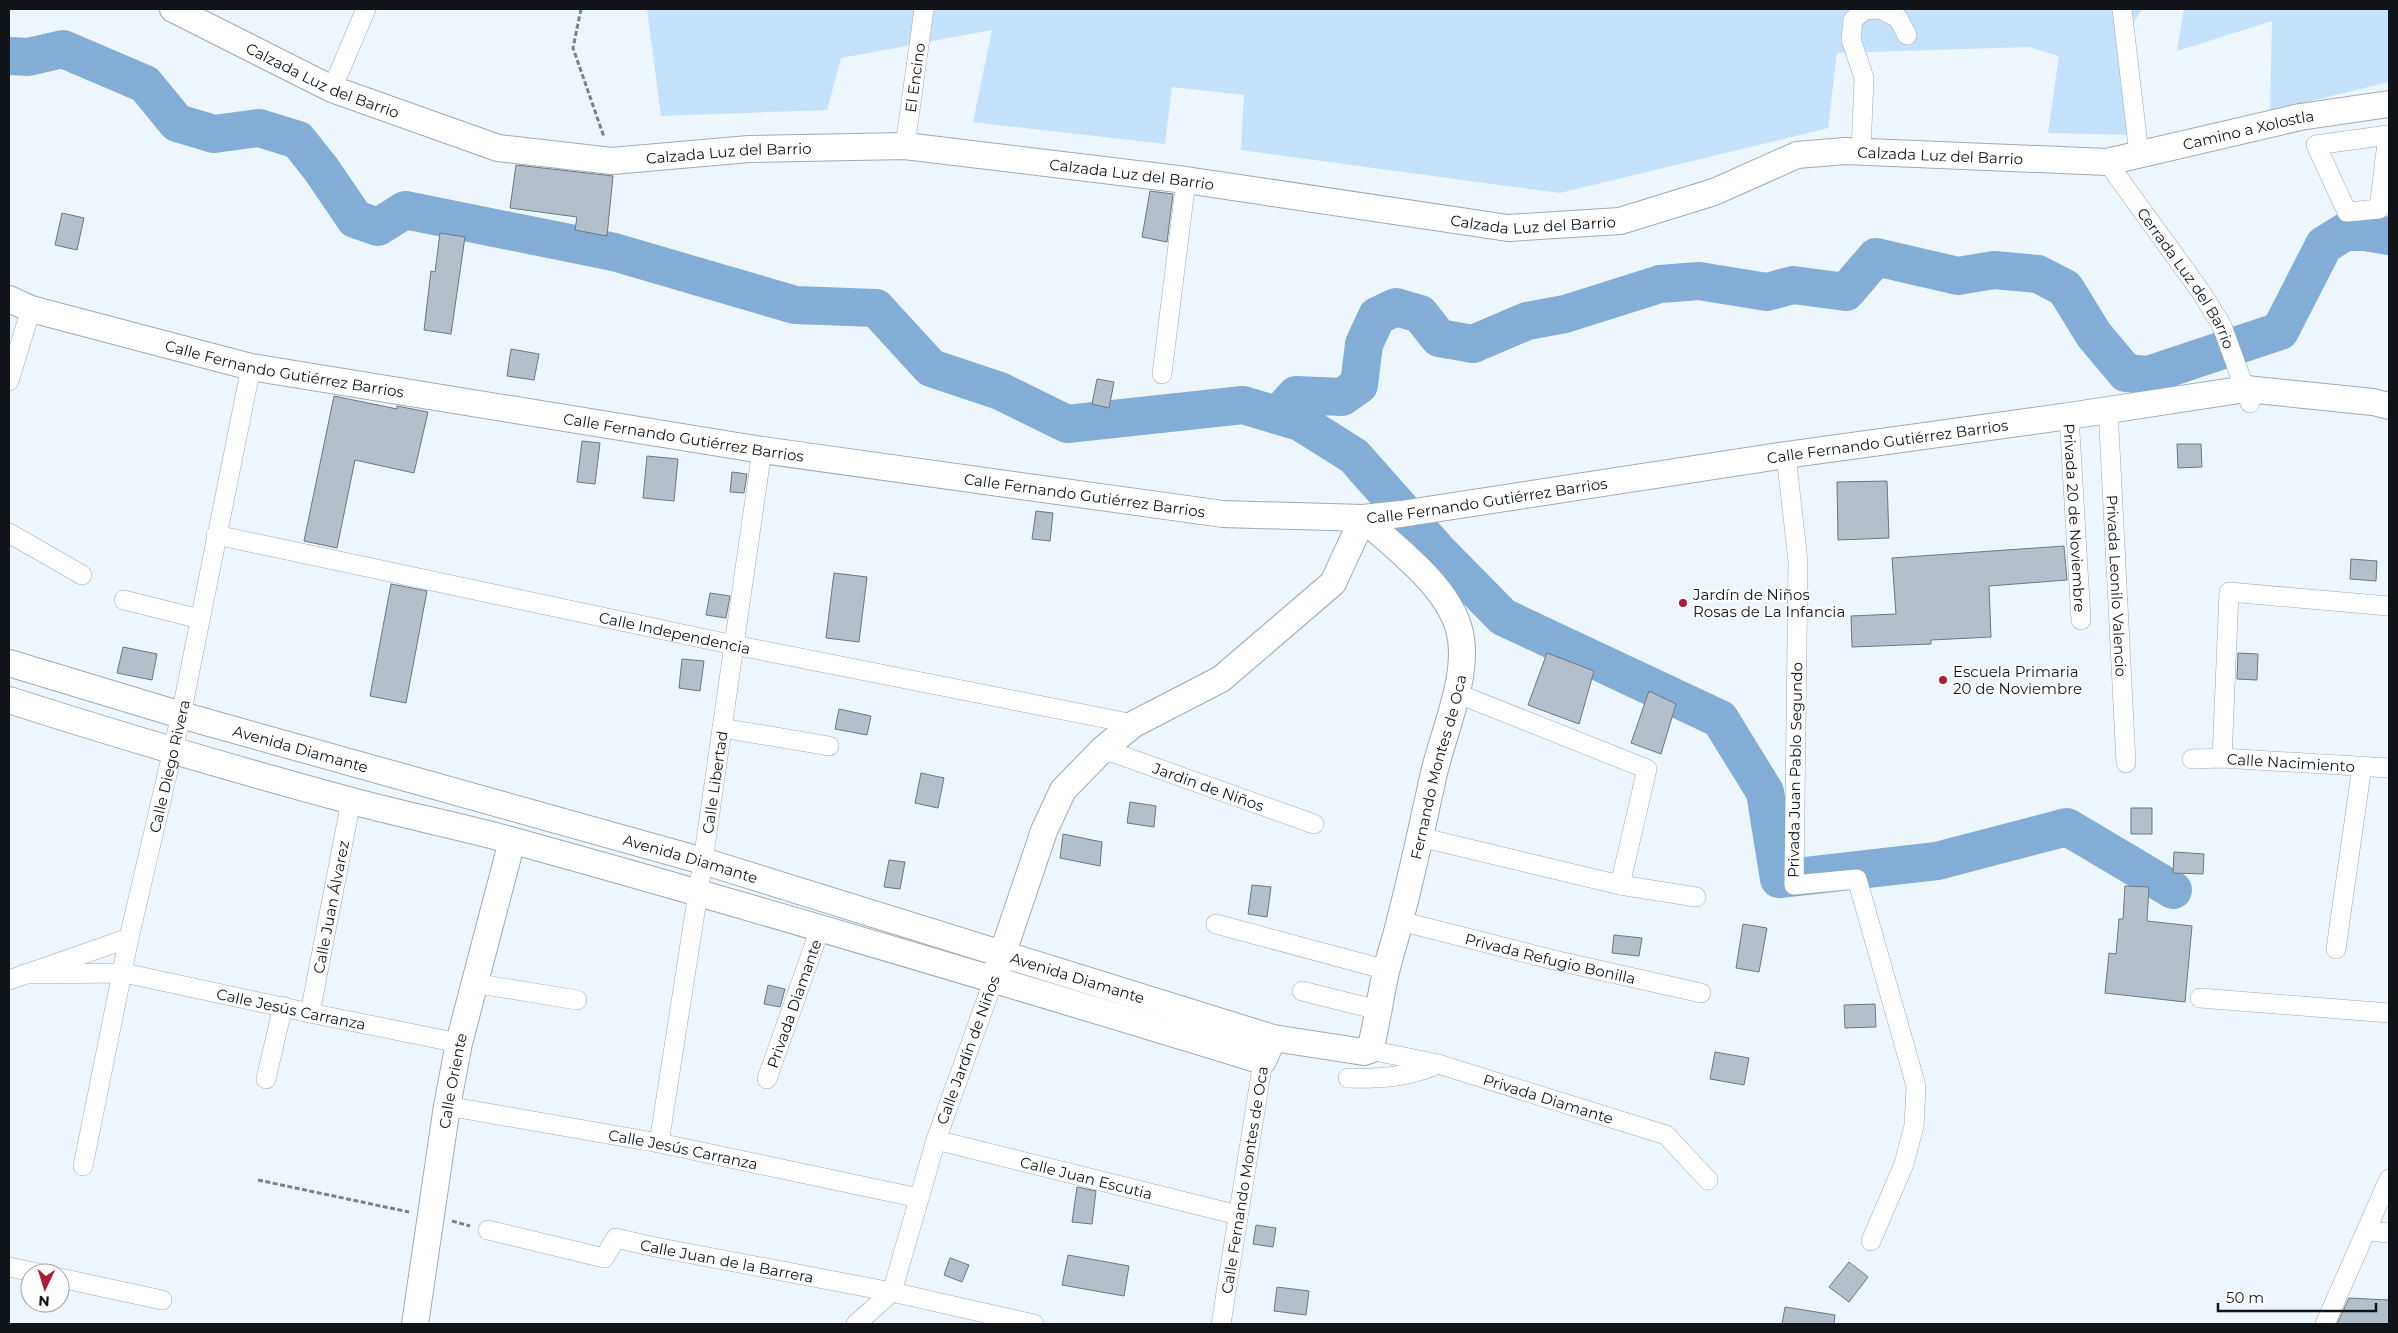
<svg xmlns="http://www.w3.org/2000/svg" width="2398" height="1333" font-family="Montserrat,sans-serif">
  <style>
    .green { fill: #c5e2fd }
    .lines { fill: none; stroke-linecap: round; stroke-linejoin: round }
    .river { stroke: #81add7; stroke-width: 38 }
    .building { fill: #b3bfcb; stroke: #6d7883 }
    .street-casing { stroke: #9fabb7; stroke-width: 20 }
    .secondary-casing { stroke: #9fabb7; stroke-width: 28 }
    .path { stroke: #7c8288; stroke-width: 3; stroke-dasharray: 5 2.5; stroke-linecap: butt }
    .street { stroke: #fff; stroke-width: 19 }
    .secondary { stroke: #fff; stroke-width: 26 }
    .poi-dot { fill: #ae1a37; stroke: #fff; stroke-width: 2 }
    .labels { text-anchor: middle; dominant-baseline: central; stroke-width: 4; stroke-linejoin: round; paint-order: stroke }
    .street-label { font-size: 15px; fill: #101418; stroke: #fff }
    .poi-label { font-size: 15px; fill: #101418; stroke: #fff; text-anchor: start }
  </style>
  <rect width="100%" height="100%" fill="#edf5fd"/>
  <path class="green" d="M 647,9 L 2142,9 L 2129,30 L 2131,135 L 2048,133 L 2059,56 L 2029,47 L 1837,53 L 1828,128 L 1560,193 L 1241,150 L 1244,95 L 1172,87 L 1165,144 L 973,122 L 992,30 L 841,58 L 827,110 L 661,116 Z
    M 2184,9 L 2389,9 L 2389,82 L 2270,111 L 2272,21 L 2177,51 Z"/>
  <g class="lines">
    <path class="river" d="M 9,56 L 28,57 L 63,49 L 145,84 L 177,123 L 214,134 L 259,128 L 298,140 L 321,169 L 355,219 L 378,227 L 405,210 L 614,252 L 795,305 L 876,308 L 931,368 L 1000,391 L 1067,424 L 1243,405 L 1300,422 L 1354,456 L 1438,551 L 1503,617 L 1720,719 L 1765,792 L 1779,879 L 1937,861 L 2067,827 L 2173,890
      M 1278,415 L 1296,395 L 1342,397 L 1359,385 L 1364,344 L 1377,316 L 1396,307 L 1420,314 L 1439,338 L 1473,344 L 1527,321 L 1565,314 L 1660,284 L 1699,281 L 1767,292 L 1793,285 L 1846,292 L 1876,257 L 1958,276 L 1994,270 L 2038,274 L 2065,288 L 2094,335 L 2126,373 L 2148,375 L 2280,331 L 2324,245 L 2345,232 L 2365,232 L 2389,236"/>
  </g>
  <path class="building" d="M 516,165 L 613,176 L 607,236 L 575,230 L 577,217 L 510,208 Z
    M 1150,191 L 1173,194 L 1167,242 L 1142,237 Z
    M 62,213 L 84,218 L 77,250 L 55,245 Z
    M 440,233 L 465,237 L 451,334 L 424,330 L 431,271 L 435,272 Z
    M 511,349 L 539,354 L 534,380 L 507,376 Z
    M 1097,379 L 1114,382 L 1109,408 L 1092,404 Z
    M 334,396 L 397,409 L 397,406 L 428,412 L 414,473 L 355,460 L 337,548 L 304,541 Z
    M 582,441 L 600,443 L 595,484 L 577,482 Z
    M 2177,444 L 2201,444 L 2202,467 L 2178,468 Z
    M 647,456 L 678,459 L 674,501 L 643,498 Z
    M 732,472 L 747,474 L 744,493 L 730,492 Z
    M 1887,481 L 1889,538 L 1838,540 L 1837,482 Z
    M 1036,511 L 1053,513 L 1050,541 L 1032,539 Z
    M 2064,546 L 2067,580 L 1989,586 L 1991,637 L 1931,640 L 1931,644 L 1852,647 L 1851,616 L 1896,614 L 1892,558 Z
    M 2351,559 L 2377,561 L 2376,581 L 2350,579 Z
    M 834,573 L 867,577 L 859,642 L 826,638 Z
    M 391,584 L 427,591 L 406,703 L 370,696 Z
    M 710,593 L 730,596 L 726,618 L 706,615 Z
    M 123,647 L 157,654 L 152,680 L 117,673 Z
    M 1547,653 L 1594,671 L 1579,724 L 1528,705 Z
    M 2238,653 L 2258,654 L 2257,680 L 2237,679 Z
    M 682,659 L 704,661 L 700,691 L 679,688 Z
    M 1649,691 L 1676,704 L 1661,754 L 1631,743 Z
    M 839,709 L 871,716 L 867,735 L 835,729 Z
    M 921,773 L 944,778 L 938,808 L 915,803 Z
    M 1130,802 L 1156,806 L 1154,827 L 1127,823 Z
    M 2131,808 L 2152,808 L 2152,834 L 2131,834 Z
    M 1063,834 L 1102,842 L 1100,866 L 1060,858 Z
    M 2174,852 L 2204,854 L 2203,874 L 2173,873 Z
    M 889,860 L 905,862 L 900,889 L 884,887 Z
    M 1252,885 L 1271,887 L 1267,917 L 1248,914 Z
    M 2125,886 L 2149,887 L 2147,921 L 2192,926 L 2185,1002 L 2105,993 L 2109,953 L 2116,954 L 2119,919 L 2123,919 Z
    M 1743,924 L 1767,928 L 1759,972 L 1736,968 Z
    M 1614,935 L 1642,938 L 1639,956 L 1612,953 Z
    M 768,985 L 785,989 L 780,1007 L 764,1004 Z
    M 1875,1004 L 1876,1027 L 1845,1028 L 1844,1005 Z
    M 1715,1052 L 1749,1058 L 1744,1085 L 1710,1079 Z
    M 1077,1187 L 1096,1191 L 1092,1224 L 1072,1222 Z
    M 1256,1225 L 1276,1228 L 1273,1247 L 1253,1244 Z
    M 1068,1255 L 1129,1266 L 1124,1296 L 1062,1285 Z
    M 950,1258 L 969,1265 L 962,1282 L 944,1275 Z
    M 1849,1262 L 1868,1277 L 1849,1302 L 1829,1287 Z
    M 1277,1287 L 1309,1291 L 1306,1315 L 1274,1311 Z
    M 2349,1298 L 2389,1300 L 2389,1324 L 2337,1324 Z
    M 1785,1307 L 1835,1315 L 1834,1324 L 1782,1324 Z"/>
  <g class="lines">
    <g class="street-casing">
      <g id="street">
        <path d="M 1880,9 L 1898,18 L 1907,35"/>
        <path d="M 2122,9 L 2139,154"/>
        <path d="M 332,89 L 366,9"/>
        <path d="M 2388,135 L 2379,209 L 2347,212 L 2316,145 Z"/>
        <path id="s1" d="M 905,146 L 924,9"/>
        <path d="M 1861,151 L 1864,78 L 1851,39 L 1853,20 L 1864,10 L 1879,9"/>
        <path id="s2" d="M 2107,162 L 2201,292 L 2222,326 L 2250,403"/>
        <path d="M 1162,374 L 1186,180"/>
        <path d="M 9,381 L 31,309"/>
        <path id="s3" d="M 2108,408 L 2126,763"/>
        <path id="s4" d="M 2069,416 L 2081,620"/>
        <path d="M 1786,455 L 1798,561 L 1794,885 L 1857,879 L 1916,1086 L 1914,1126 L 1904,1164 L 1871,1241"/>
        <path d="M 9,533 L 82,575"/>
        <path id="s5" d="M 216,535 L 734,645 L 1134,724"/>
        <path d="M 124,600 L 200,619"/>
        <path d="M 1456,693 L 1647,769 L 1620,885"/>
        <path d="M 722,728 L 829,746"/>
        <path id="s6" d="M 1103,749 L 1314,824"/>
        <path d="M 2222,758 L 2229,592 L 2389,606"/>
        <path id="s7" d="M 2192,759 L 2222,758 L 2389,768"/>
        <path d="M 1420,837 L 1620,885 L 1696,897"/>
        <path id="s8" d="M 1400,921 L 1554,960 L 1701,993"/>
        <path d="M 1216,924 L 1387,970"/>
        <path d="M 2336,949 L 2362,766"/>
        <path id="s9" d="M 24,974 L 124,973 L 310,1013 L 459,1043"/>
        <path d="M 9,980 L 129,938"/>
        <path d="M 473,983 L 577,1000"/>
        <path d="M 1302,991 L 1378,1010"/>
        <path d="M 2200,998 L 2389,1013"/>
        <path id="s10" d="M 310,1013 L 351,801"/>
        <path id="s11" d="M 1370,1050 L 1438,1064 L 1666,1135 L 1708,1180"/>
        <path d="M 1348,1078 C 1379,1079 1409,1077 1438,1064"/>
        <path d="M 266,1079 L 283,1006"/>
        <path id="s12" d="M 767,1079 L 820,929"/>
        <path id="s13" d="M 447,1106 L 659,1143 L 919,1198"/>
        <path id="s14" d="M 936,1140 L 1238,1215"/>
        <path id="s15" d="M 659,1143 L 703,861 L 762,450"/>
        <path id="s16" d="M 83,1166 L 129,938 L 181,715 L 251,367"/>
        <path id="s17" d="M 488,1230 L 604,1258 L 616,1238 L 650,1246 L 892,1292 L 1034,1324"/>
        <path d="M 2367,1231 L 2389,1233"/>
        <path d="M 9,1267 L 38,1273"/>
        <path d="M 60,1278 L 162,1300"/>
        <path d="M 856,1324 L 892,1292 L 936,1140 L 994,979"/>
        <path id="s18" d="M 1221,1324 L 1263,1061"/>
        <path d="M 2325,1324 L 2389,1179"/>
      </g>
    </g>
    <g class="secondary-casing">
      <g id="secondary">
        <path id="s19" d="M 173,9 L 332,89 L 498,148 L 612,161 L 749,149 L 905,146 L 1186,180 L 1508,228 L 1620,221 L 1714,192 L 1797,155 L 1845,151 L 2107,162 L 2300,117 L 2389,104"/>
        <path id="s20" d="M 9,299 L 31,309 L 251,367 L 762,450 L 1223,514 L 1363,518 L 1401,514 L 1786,455 L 2069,416 L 2246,389 L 2373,402 L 2389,406"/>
        <path id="s21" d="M 9,663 L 181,715 L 703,861 L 1273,1038 L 1364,1052 L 1370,1050 C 1377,1024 1380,997 1386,972 C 1390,954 1396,938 1400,920 C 1413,871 1423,822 1434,773 C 1444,730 1471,672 1459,629 C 1446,584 1396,549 1363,518 L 1333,583 L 1221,679 L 1134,724 L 1103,749 L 1063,790 L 1044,831 L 994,979"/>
        <path d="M 9,700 C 121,736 234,769 348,800 C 403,815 459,826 514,841 C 765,910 1014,985 1263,1061 L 1273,1038"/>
        <path id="s22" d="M 415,1324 L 447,1106 L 459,1043 L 512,841"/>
      </g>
    </g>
    <path class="path" d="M 581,9 L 573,48 L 604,137
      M 258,1180 L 409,1212
      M 452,1221 L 470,1226"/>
    <use href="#street" class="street"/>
    <use href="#secondary" class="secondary"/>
  </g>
  <g class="poi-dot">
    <circle cx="1683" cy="603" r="5"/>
    <circle cx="1943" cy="680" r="5"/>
  </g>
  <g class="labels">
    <g class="street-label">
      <text stroke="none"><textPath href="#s1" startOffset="69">El Encino</textPath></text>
      <text stroke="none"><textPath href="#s19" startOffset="166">Calzada Luz del Barrio</textPath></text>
      <text stroke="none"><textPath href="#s19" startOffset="2128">Camino a Xolostla</textPath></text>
      <text stroke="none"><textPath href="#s19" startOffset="586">Calzada Luz del Barrio</textPath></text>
      <text stroke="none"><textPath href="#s19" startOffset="1816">Calzada Luz del Barrio</textPath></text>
      <text stroke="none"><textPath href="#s19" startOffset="991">Calzada Luz del Barrio</textPath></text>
      <text stroke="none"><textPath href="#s19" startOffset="1396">Calzada Luz del Barrio</textPath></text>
      <text stroke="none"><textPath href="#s2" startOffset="141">Cerrada Luz del Barrio</textPath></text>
      <text stroke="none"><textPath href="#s20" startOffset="285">Calle Fernando Gutiérrez Barrios</textPath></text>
      <text stroke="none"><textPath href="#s20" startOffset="690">Calle Fernando Gutiérrez Barrios</textPath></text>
      <text stroke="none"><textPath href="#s20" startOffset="1905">Calle Fernando Gutiérrez Barrios</textPath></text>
      <text stroke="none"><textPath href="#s20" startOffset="1095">Calle Fernando Gutiérrez Barrios</textPath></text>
      <text stroke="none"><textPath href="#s20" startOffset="1500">Calle Fernando Gutiérrez Barrios</textPath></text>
      <text stroke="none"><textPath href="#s4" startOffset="102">Privada 20 de Noviembre</textPath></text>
      <text stroke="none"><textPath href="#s3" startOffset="178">Privada Leonilo Valencio</textPath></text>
      <text stroke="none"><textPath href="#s5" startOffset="469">Calle Independencia</textPath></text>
      <text stroke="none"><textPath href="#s21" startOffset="304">Avenida Diamante</textPath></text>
      <text stroke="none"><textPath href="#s7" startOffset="99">Calle Nacimiento</textPath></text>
      <text stroke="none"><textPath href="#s16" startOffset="409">Calle Diego Rivera</textPath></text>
      <text stroke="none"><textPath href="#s21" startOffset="1708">Fernando Montes de Oca</textPath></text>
      <text transform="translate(1795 770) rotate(-89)">Privada Juan Pablo Segundo</text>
      <text stroke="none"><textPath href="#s15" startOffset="365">Calle Libertad</textPath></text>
      <text stroke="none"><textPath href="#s6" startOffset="112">Jardin de Niños</textPath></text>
      <text stroke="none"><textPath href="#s21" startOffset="709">Avenida Diamante</textPath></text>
      <text stroke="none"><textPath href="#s10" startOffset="108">Calle Juan Álvarez</textPath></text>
      <text stroke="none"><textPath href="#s8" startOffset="155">Privada Refugio Bonilla</textPath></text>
      <text stroke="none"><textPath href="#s21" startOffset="1114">Avenida Diamante</textPath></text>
      <text stroke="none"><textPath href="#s12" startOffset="80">Privada Diamante</textPath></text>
      <text stroke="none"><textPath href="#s9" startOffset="271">Calle Jesús Carranza</textPath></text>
      <text transform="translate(968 1050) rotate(-70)">Calle Jardín de Niños</text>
      <text stroke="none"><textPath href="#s22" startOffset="246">Calle Oriente</textPath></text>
      <text stroke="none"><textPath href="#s11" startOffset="185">Privada Diamante</textPath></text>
      <text stroke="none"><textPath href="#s13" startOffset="240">Calle Jesús Carranza</textPath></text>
      <text stroke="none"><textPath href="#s14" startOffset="155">Calle Juan Escutia</textPath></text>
      <text stroke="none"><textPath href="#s18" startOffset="146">Calle Fernando Montes de Oca</textPath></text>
      <text stroke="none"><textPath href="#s17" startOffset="256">Calle Juan de la Barrera</textPath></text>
    </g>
    <g class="poi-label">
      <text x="1693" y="594">Jardín de Niños<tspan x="1693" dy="17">Rosas de La Infancia</tspan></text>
      <text x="1953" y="671">Escuela Primaria<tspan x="1953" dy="17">20 de Noviembre</tspan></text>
    </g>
  </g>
  <rect width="2398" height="1333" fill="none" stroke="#101418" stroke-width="20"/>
  <g transform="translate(45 1288) rotate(184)"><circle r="24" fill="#ffffff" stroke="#9fa1a3"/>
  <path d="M0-4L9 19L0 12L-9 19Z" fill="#ae1a37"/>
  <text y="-8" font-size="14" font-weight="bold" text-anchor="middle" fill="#101418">N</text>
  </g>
  <path d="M2218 1303v8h158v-8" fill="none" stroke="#101418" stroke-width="2.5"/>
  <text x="2226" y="1303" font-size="15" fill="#101418" stroke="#ffffff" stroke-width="4" paint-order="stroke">50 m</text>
</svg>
